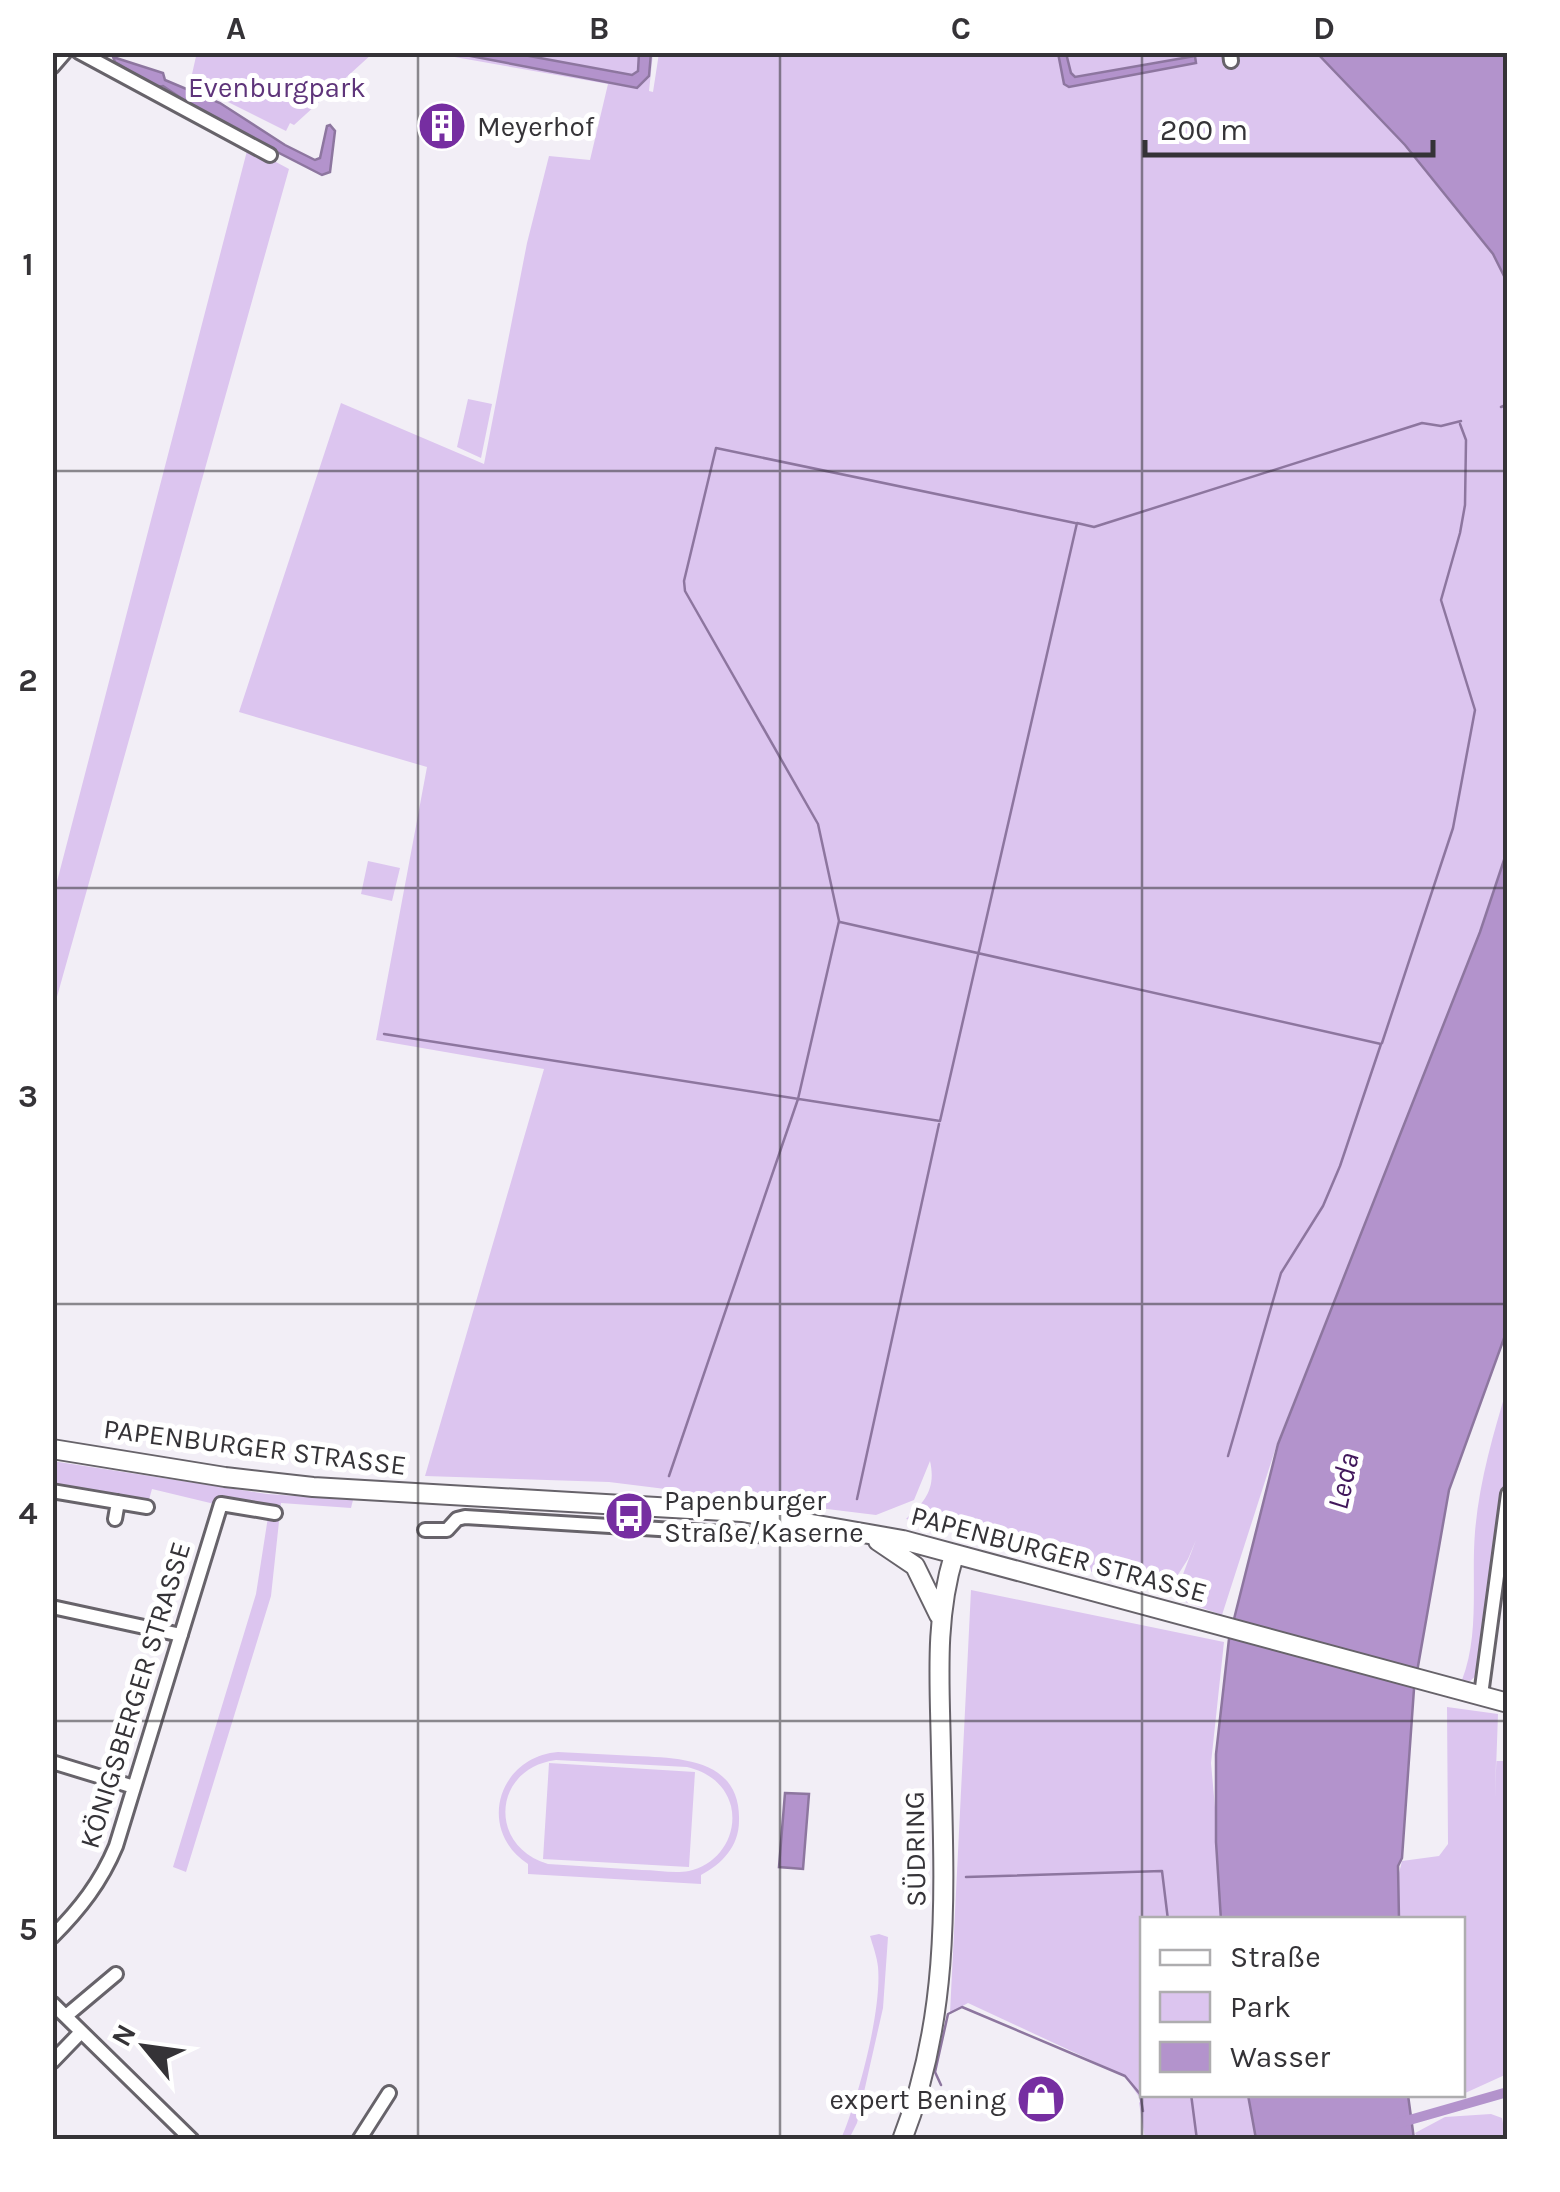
<svg xmlns="http://www.w3.org/2000/svg" width="1560" height="2192" font-family="Karla,sans-serif">
  <style>
    .green { fill: #dcc5ef; fill-rule: evenodd }
    .water { fill: #b393cc; stroke: #8d769f; stroke-width: 2.5 }
    .lines { fill: none; stroke-linecap: round; stroke-linejoin: round }
    .stream { stroke: #8d769f; stroke-width: 2.5 }
    .canal { stroke: #b393cc; stroke-width: 10 }
    .minor-casing { stroke: #67636a; stroke-width: 18 }
    .major-casing { stroke: #67636a; stroke-width: 22 }
    .minor { stroke: #fff; stroke-width: 12 }
    .major { stroke: #fff; stroke-width: 18 }
    .grid { fill: none; stroke: #353337; stroke-width: 2.5; stroke-opacity: 0.55 }
    .labels { text-anchor: middle; dominant-baseline: central; stroke-width: 10; stroke-linejoin: round; paint-order: stroke }
    .park-label { font-size: 28px; fill: #5e347a; stroke: #fff }
    .poi-label { font-size: 28px; fill: #353337; stroke: #fff; text-anchor: start }
    .street-label { font-size: 28px; fill: #353337; stroke: #fff }
    .water-label { font-size: 30px; font-style: italic; fill: #41175b; stroke: #fff }
    .neatline { fill: none; stroke: #353337; stroke-width: 4 }
    .grid-label { font-size: 32px; text-anchor: middle; font-weight: bold; fill: #353337 }
  </style>
  <rect width="100%" height="100%" fill="#f2eef6"/>
  <path class="green" d="M 197,52 L 373,52 L 373,53 L 294,125 L 290,123 L 286,131 L 190,83 Z
    M 432,53 L 653,53 L 649,91 L 653,92 L 659,53 L 1320,53 L 1406,146 L 1495,258 L 1507,282 L 1507,851 L 1480,932 L 1277,1444 L 1222,1615 L 1174,1598 L 1196,1540 L 1188,1559 L 1165,1595 L 950,1527 L 906,1519 C 926,1501 936,1488 930,1461 L 914,1500 L 876,1515 L 609,1482 L 425,1476 L 544,1069 L 376,1040 L 427,767 L 239,712 L 341,403 L 484,464 L 527,243 L 549,156 L 590,160 L 608,84 Z
    M 248,147 L 289,169 L 53,1011 L 53,897 Z
    M 468,399 L 492,404 L 481,458 L 457,447 Z
    M 368,861 L 400,868 L 392,901 L 361,894 Z
    M 1507,1388 L 1507,1476 L 1477,1675 L 1470,1681 L 1462,1680 C 1480,1634 1471,1580 1475,1532 C 1479,1483 1493,1435 1507,1388 Z
    M 52,1461 L 267,1494 L 353,1500 L 351,1508 L 281,1503 L 271,1596 L 186,1872 L 173,1867 L 256,1594 L 268,1517 L 152,1489 L 147,1507 L 53,1490 Z
    M 971,1590 L 1224,1642 L 1211,1763 L 1225,1919 L 1142,1920 L 1142,2094 L 1252,2095 L 1259,2139 L 1145,2139 L 1139,2103 L 1141,2100 L 1125,2076 L 968,2003 L 950,2013 Z
    M 1447,1707 L 1498,1714 L 1495,1799 L 1496,1761 L 1508,1761 L 1507,2074 L 1463,2094 L 1462,1920 L 1400,1919 L 1398,1877 L 1402,1861 L 1439,1856 L 1448,1844 Z
    M 558,1752 C 584,1753 610,1755 636,1756 C 681,1758 741,1759 739,1821 C 739,1846 722,1864 701,1875 L 701,1884 L 528,1874 L 528,1864 C 476,1830 498,1757 558,1752 ZM 556,1760 L 687,1767 C 708,1772 725,1784 731,1806 C 738,1836 718,1865 689,1871 C 674,1874 657,1870 642,1870 C 610,1868 579,1866 548,1864 C 487,1846 493,1768 556,1760 Z
    M 549,1763 L 695,1772 L 689,1867 L 543,1859 Z
    M 879,1934 L 888,1937 L 883,2008 L 857,2123 L 849,2139 L 841,2139 C 858,2100 882,2010 878,1967 C 877,1957 873,1946 870,1936 Z
    M 1491,2114 L 1502,2118 L 1506,2139 L 1418,2139 L 1415,2133 L 1445,2117 Z"/>
  <path class="water" d="M 1505,52 L 1508,55 L 1507,282 L 1493,254 L 1405,145 L 1317,53 Z
    M 455,53 L 513,53 L 632,75 L 638,71 L 639,53 L 651,53 L 649,76 L 637,88 Z
    M 1058,53 L 1066,53 L 1071,73 L 1075,77 L 1195,56 L 1196,63 L 1069,87 L 1064,84 Z
    M 113,57 L 163,73 L 165,80 L 220,103 L 285,145 L 315,160 L 320,158 L 327,126 L 330,125 L 335,131 L 330,172 L 322,175 L 211,118 L 163,86 L 156,87 L 115,62 Z
    M 1507,851 L 1507,1330 L 1449,1490 L 1414,1689 L 1402,1858 L 1398,1866 L 1399,1919 L 1221,1920 L 1216,1842 L 1216,1754 L 1229,1639 L 1278,1444 L 1480,932 Z
    M 785,1793 L 809,1794 L 803,1869 L 779,1867 Z
    M 1248,2095 L 1408,2095 L 1414,2139 L 1256,2139 Z"/>
  <g class="lines">
    <path class="stream" d="M 1501,407 L 1508,404
      M 840,922 L 1381,1044 L 1340,1166 L 1323,1206 L 1281,1273 L 1228,1456
      M 384,1034 L 940,1121 L 1077,523 L 1094,527 L 1422,423 L 1441,426 L 1461,421
      M 1382,1043 L 1453,828 L 1475,710 L 1441,600 L 1460,533 L 1465,505 L 1466,440 L 1460,424
      M 669,1476 L 798,1099 L 839,921 L 818,824 L 685,591 L 684,581 L 716,448 L 1075,523
      M 857,1499 L 939,1124
      M 966,1877 L 1162,1871 L 1168,1920
      M 941,2085 L 935,2072 L 948,2014 L 962,2007 L 1125,2076 L 1140,2094 L 1143,2111
      M 1191,2094 L 1197,2140"/>
    <path class="canal" d="M 1399,2123 L 1504,2093"/>
    <g class="minor-casing">
      <path id="minor" d="M 79,52 L 270,155
        M 1230,52 L 1231,61
        M 52,67 L 65,52
        M 52,1491 L 147,1507
        M 115,1519 L 118,1502
        M 425,1530 L 447,1530 L 457,1519 L 465,1517 L 772,1536
        M 52,1607 L 181,1635
        M 1481,1695 L 1508,1494
        M 52,1762 L 134,1787
        M 52,1937 C 80,1909 101,1882 116,1846 L 221,1504 L 275,1513
        M 52,2003 L 192,2140
        M 66,2016 L 116,1974
        M 52,2062 L 81,2032
        M 359,2140 L 389,2093"/>
    </g>
    <g class="major-casing">
      <path id="major" d="M 52,1449 L 225,1477 L 313,1487 L 742,1512 L 903,1540 L 1508,1703
        M 878,1541 L 915,1566 L 939,1615
        M 902,2140 C 952,2012 944,1887 941,1753 C 940,1686 934,1620 954,1555"/>
    </g>
    <use href="#minor" class="minor"/>
    <use href="#major" class="major"/>
  </g>
  <path class="grid" d="M 418,52 L 418,2140M 780,52 L 780,2140M 1142,52 L 1142,1920M 52,471 L 1508,471M 52,888 L 1508,888M 52,1304 L 1508,1304M 52,1721 L 1508,1721M 1142,1920 L 1142,2094M 1142,2094 L 1142,2140"/>
  <defs>
    <g id="building-disc" transform="scale(2.5)"><circle r="9.5" fill="#762ea1" stroke="#fff"/><path d="M-4-6H4V6H1V3H-1V6H-4ZM-2.5-4.3h1.7v1.8h-1.7ZM.8-4.3h1.7v1.8H.8ZM-2.5-1h1.7V.8h-1.7ZM.8-1h1.7V.8H.8Z" fill="#fff"/></g>
    <g id="bus-disc" transform="scale(2.5)"><circle r="9.5" fill="#762ea1" stroke="#fff"/><path d="M-5-6H5V4H4V6H2V4H-2V6H-4V4H-5ZM-3.5-4V0h7V-4ZM-3.5 1.2v1.5H-2V1.2ZM2 1.2v1.5H3.5V1.2Z" fill="#fff"/></g>
    <g id="shop-disc" transform="scale(2.5)"><circle r="9.5" fill="#762ea1" stroke="#fff"/><path d="M-5-2.5h2.3a2.7 3.5 0 0 1 5.4 0H5L5.5 6h-11ZM-1.5-2.5h3a1.5 2.3 0 0 0-3 0Z" fill="#fff"/></g>
  </defs>
  <g fill-rule="evenodd">
    <use href="#building-disc" x="442" y="126"/>
    <use href="#bus-disc" x="629" y="1516"/>
    <use href="#shop-disc" x="1041" y="2099"/>
  </g>
  <g class="labels">
    <g class="park-label">
      <text x="277" y="87">Evenburgpark</text>
    </g>
    <g class="poi-label">
      <text x="477" y="126">Meyerhof</text>
      <text x="664" y="1500">Papenburger<tspan x="664" dy="32">Straße/Kaserne</tspan></text>
      <text x="1006" y="2099" text-anchor="end">expert Bening</text>
    </g>
    <g class="street-label">
      <text transform="translate(255 1447) rotate(7)">PAPENBURGER STRASSE</text>
      <text transform="translate(1059 1554) rotate(15)">PAPENBURGER STRASSE</text>
      <text transform="translate(135 1695) rotate(-73)">KÖNIGSBERGER STRASSE</text>
      <text transform="translate(915 1849) rotate(-91)">SÜDRING</text>
    </g>
    <g class="water-label">
      <text transform="translate(1343 1481) rotate(-78)">Leda</text>
    </g>
  </g>
  <rect width="1560" height="2192" fill="none" stroke="#ffffff" stroke-width="110"/>
  <rect x="1140" y="1917" width="325" height="180" fill="#ffffff" stroke="#aeadaf" stroke-width="2.5"/>
  <rect x="1160" y="1950" width="50" height="15" fill="#ffffff" stroke="#aeadaf" stroke-width="2.5"/>
  <text x="1230" y="1967" font-size="30" fill="#353337">Straße</text>
  <rect x="1160" y="1992" width="50" height="30" fill="#dcc5ef" stroke="#aeadaf" stroke-width="2.5"/>
  <text x="1230" y="2017" font-size="30" fill="#353337">Park</text>
  <rect x="1160" y="2042" width="50" height="30" fill="#b393cc" stroke="#aeadaf" stroke-width="2.5"/>
  <text x="1230" y="2067" font-size="30" fill="#353337">Wasser</text>
  <g transform="translate(145 2047) rotate(299)" stroke="#ffffff" stroke-width="8" paint-order="stroke">
  <path d="M0-8L18 38L0 25L-18 38Z" fill="#353337"/>
  <text y="-15" font-size="28" font-weight="bold" text-anchor="middle" fill="#353337">N</text>
  </g>
  <path d="M1145 140v15h288v-15" fill="none" stroke="#353337" stroke-width="5"/>
  <text x="1160" y="140" font-size="30" fill="#353337" stroke="#ffffff" stroke-width="8" paint-order="stroke">200 m</text>
  <rect x="55" y="55" width="1450" height="2082" class="neatline"/>
  <g class="grid-label">
    <text x="236" y="39">A</text>
    <text x="599" y="39">B</text>
    <text x="961" y="39">C</text>
    <text x="1324" y="39">D</text>
    <text x="28" y="275">1</text>
    <text x="28" y="691">2</text>
    <text x="28" y="1107">3</text>
    <text x="28" y="1524">4</text>
    <text x="28" y="1940">5</text>
  </g>
</svg>
